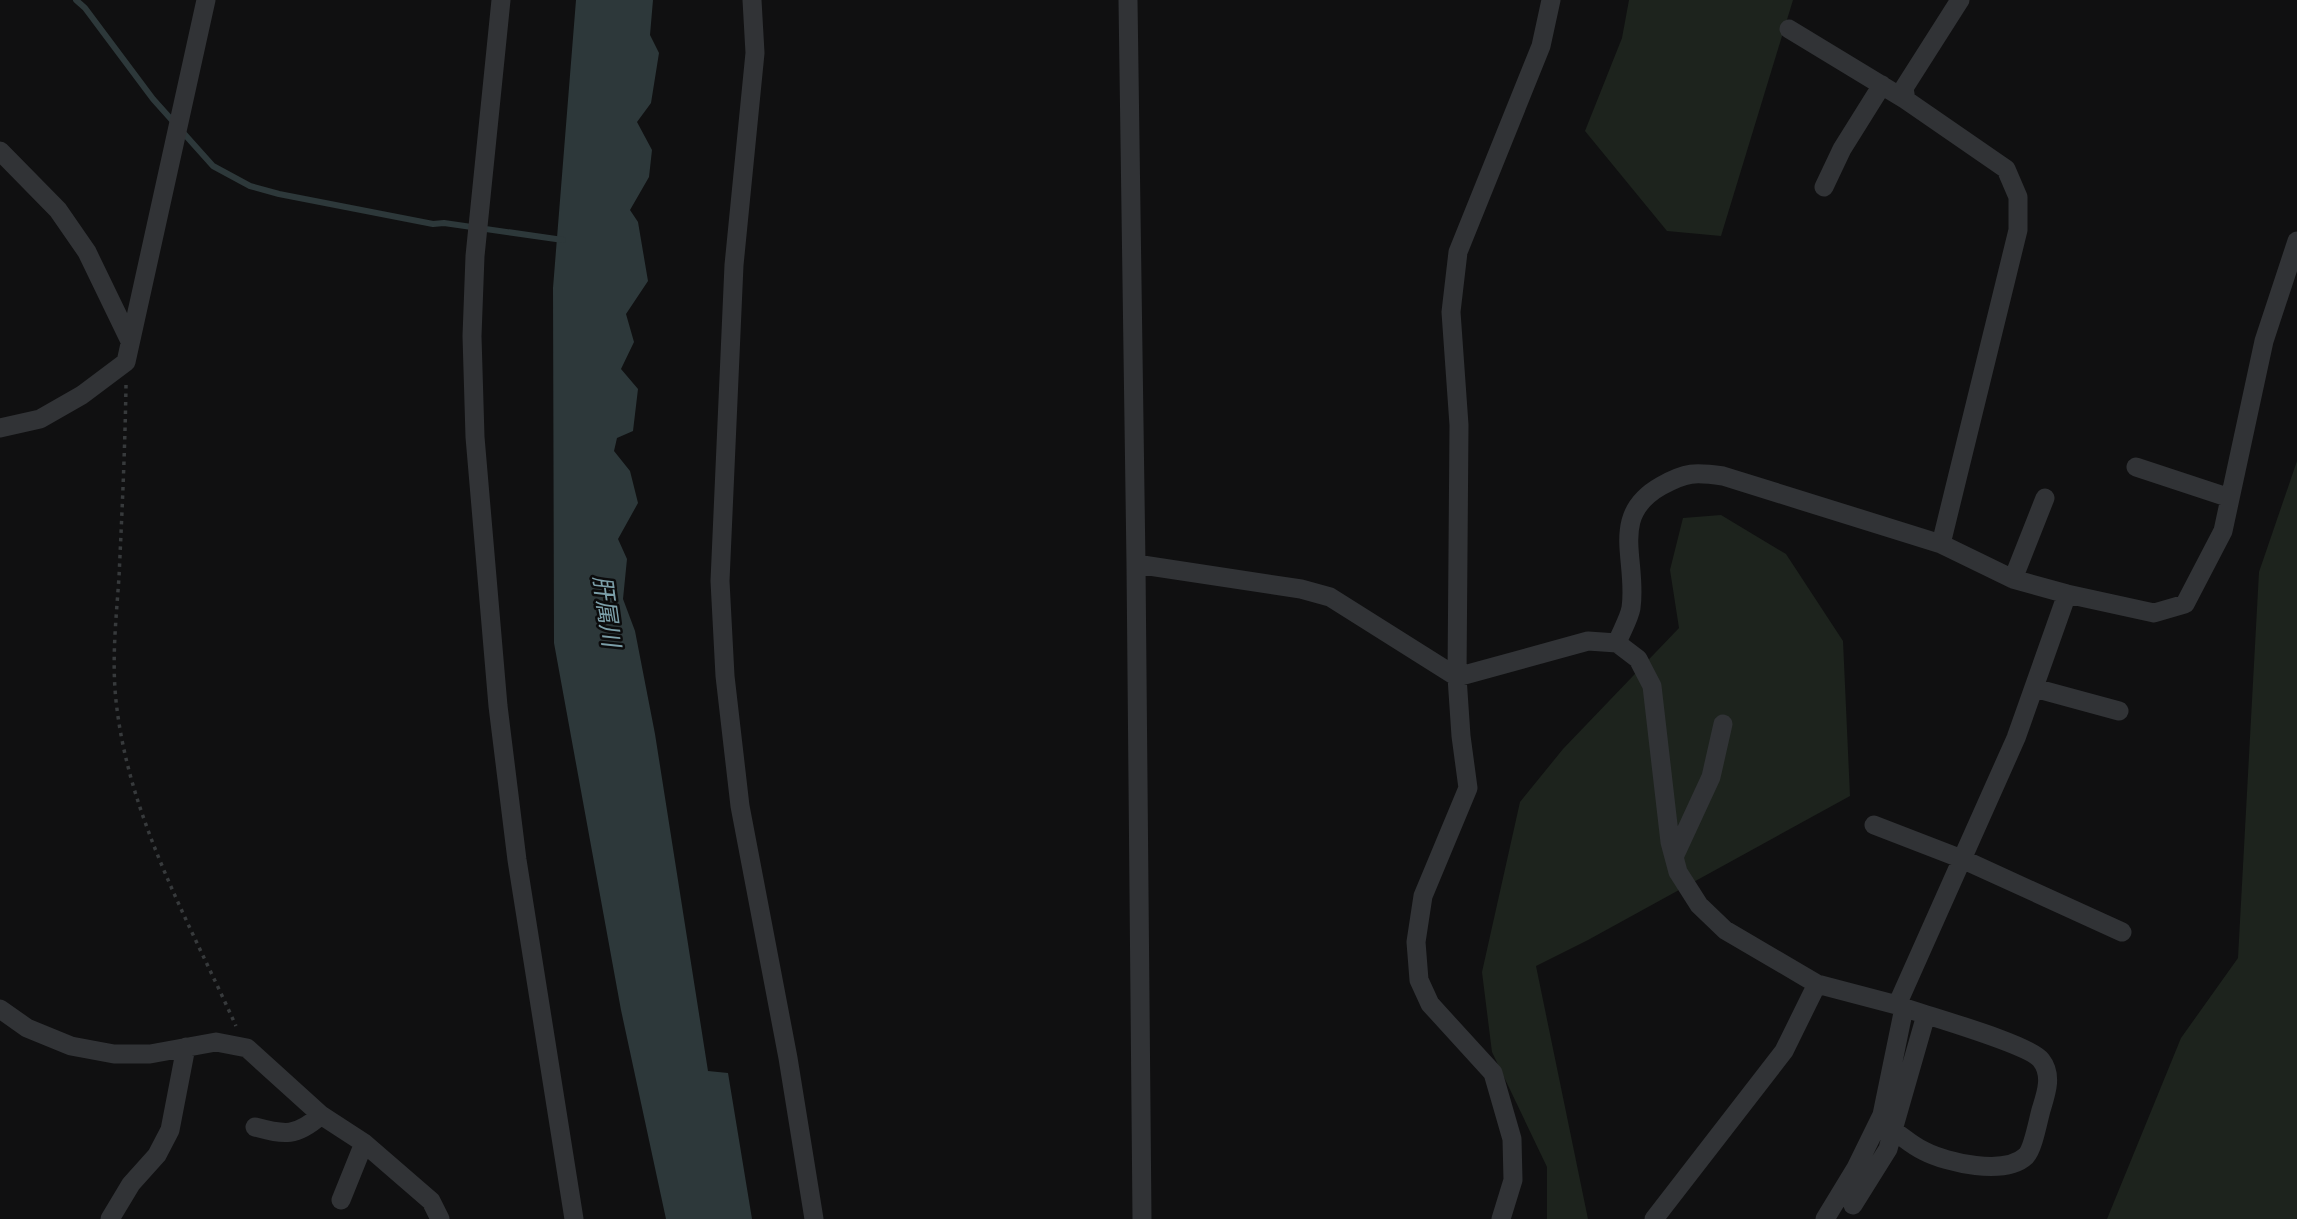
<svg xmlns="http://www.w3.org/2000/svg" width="2297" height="1219" font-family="Raleway,'Noto Sans JP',sans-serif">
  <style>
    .green { fill: #1d231d }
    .water { fill: #2d383a }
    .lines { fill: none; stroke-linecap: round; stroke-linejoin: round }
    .stream { stroke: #2d383a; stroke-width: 6 }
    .path { stroke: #373a3c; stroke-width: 3.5; stroke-dasharray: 3.5 5; stroke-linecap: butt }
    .minor { stroke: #313336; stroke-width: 19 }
    .labels { text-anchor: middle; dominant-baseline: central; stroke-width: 5; stroke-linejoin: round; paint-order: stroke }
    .water-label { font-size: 24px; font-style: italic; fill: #7c9fa9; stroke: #0b0b0c }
  </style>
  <rect width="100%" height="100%" fill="#101011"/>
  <path class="green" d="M 1629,0 L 1793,0 L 1721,236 L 1667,231 L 1585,131 L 1622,38 Z
    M 2297,461 L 2297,1219 L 2107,1219 L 2181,1038 L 2238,958 L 2259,572 Z
    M 1721,515 L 1786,554 L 1843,641 L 1850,796 L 1588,940 L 1536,966 L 1588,1219 L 1547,1219 L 1547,1167 L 1492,1052 L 1482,972 L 1520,802 L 1563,749 L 1679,628 L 1670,570 L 1683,518 Z"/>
  <path class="water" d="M 576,0 L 653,0 L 650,35 L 659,53 L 651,103 L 637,122 L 652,150 L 649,177 L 630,210 L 638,222 L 648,281 L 626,314 L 634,342 L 621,369 L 638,389 L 633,431 L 617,438 L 614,451 L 630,471 L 638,503 L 618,539 L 627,559 L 623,599 L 635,631 L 655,734 L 708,1071 L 728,1073 L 752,1219 L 666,1219 L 621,1010 L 554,643 L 553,288 Z"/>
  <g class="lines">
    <path class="stream" d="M 76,0 L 85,8 L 153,99 L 213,166 L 250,186 L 279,194 L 433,224 L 444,223 L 563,240"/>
    <path class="path" d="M 126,385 C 125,449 122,513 119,577 C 116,621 111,665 117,709 C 131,822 190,924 236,1026"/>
    <path class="minor" d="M 501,0 L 475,256 L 472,336 L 475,437 L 498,706 L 517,860 L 574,1219
      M 752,0 L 755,53 L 734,265 L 720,581 L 725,676 L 740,806 L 788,1058 L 814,1219
      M 1128,0 L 1136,564 L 1142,1219
      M 1789,29 L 1906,100
      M 0,151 L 58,210 L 87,252 L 130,341
      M 1824,187 L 1842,149 L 1882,85
      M 0,428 L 40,419 L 82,395 L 126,362 L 206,0
      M 2136,467 L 2230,498
      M 1941,544 L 2018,230 L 2018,197 L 2006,169 L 1906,100 L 1904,88 L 1960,0
      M 1136,564 L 1301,589 L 1330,597 L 1457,677 L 1588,641 L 1617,643 L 1638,659 L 1652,686 L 1670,842 L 1678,872 L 1699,905 L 1725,930 L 1817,984 L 1897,1005 L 2016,738 L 2067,594
      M 2013,579 L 2045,498
      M 1617,643 C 1621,632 1629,619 1631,608 C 1638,560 1608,516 1661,486 C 1686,472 1695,472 1723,476 L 1941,544 L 2013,579 L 2067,594 L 2154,613 L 2185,604 L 2223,531 L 2264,341 L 2297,241
      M 2034,688 L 2119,711
      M 1874,825 L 1962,859 L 2122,932
      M 1674,857 L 1711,777 L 1723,724
      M 1897,1005 C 1923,1015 2028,1043 2041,1060 C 2053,1075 2046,1094 2041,1110 C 2038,1121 2033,1149 2026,1156 C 2005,1176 1947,1163 1924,1151 C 1913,1146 1903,1137 1893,1130 L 1926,1015
      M 0,1009 L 27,1028 L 71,1046 L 114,1054 L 150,1054 L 216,1042 L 247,1048 L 321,1115 L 364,1143 L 431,1201 L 440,1219
      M 255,1127 C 285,1135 296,1137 321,1115
      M 341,1200 L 364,1143
      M 1853,1205 L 1888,1149 L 1893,1130
      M 110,1219 L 131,1184 L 157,1155 L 170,1130 L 186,1047
      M 1501,1219 L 1513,1180 L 1512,1139 L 1493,1073 L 1430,1004 L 1419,980 L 1416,942 L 1423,896 L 1468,788 L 1461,736 L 1457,677 L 1459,425 L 1451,312 L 1458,252 L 1541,46 L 1551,0
      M 1654,1219 L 1784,1051 L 1817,984
      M 1825,1219 L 1856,1168 L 1882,1115 L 1904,1008"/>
  </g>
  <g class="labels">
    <g class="water-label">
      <text transform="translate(607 611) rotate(82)">肝属川</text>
    </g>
  </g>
</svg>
